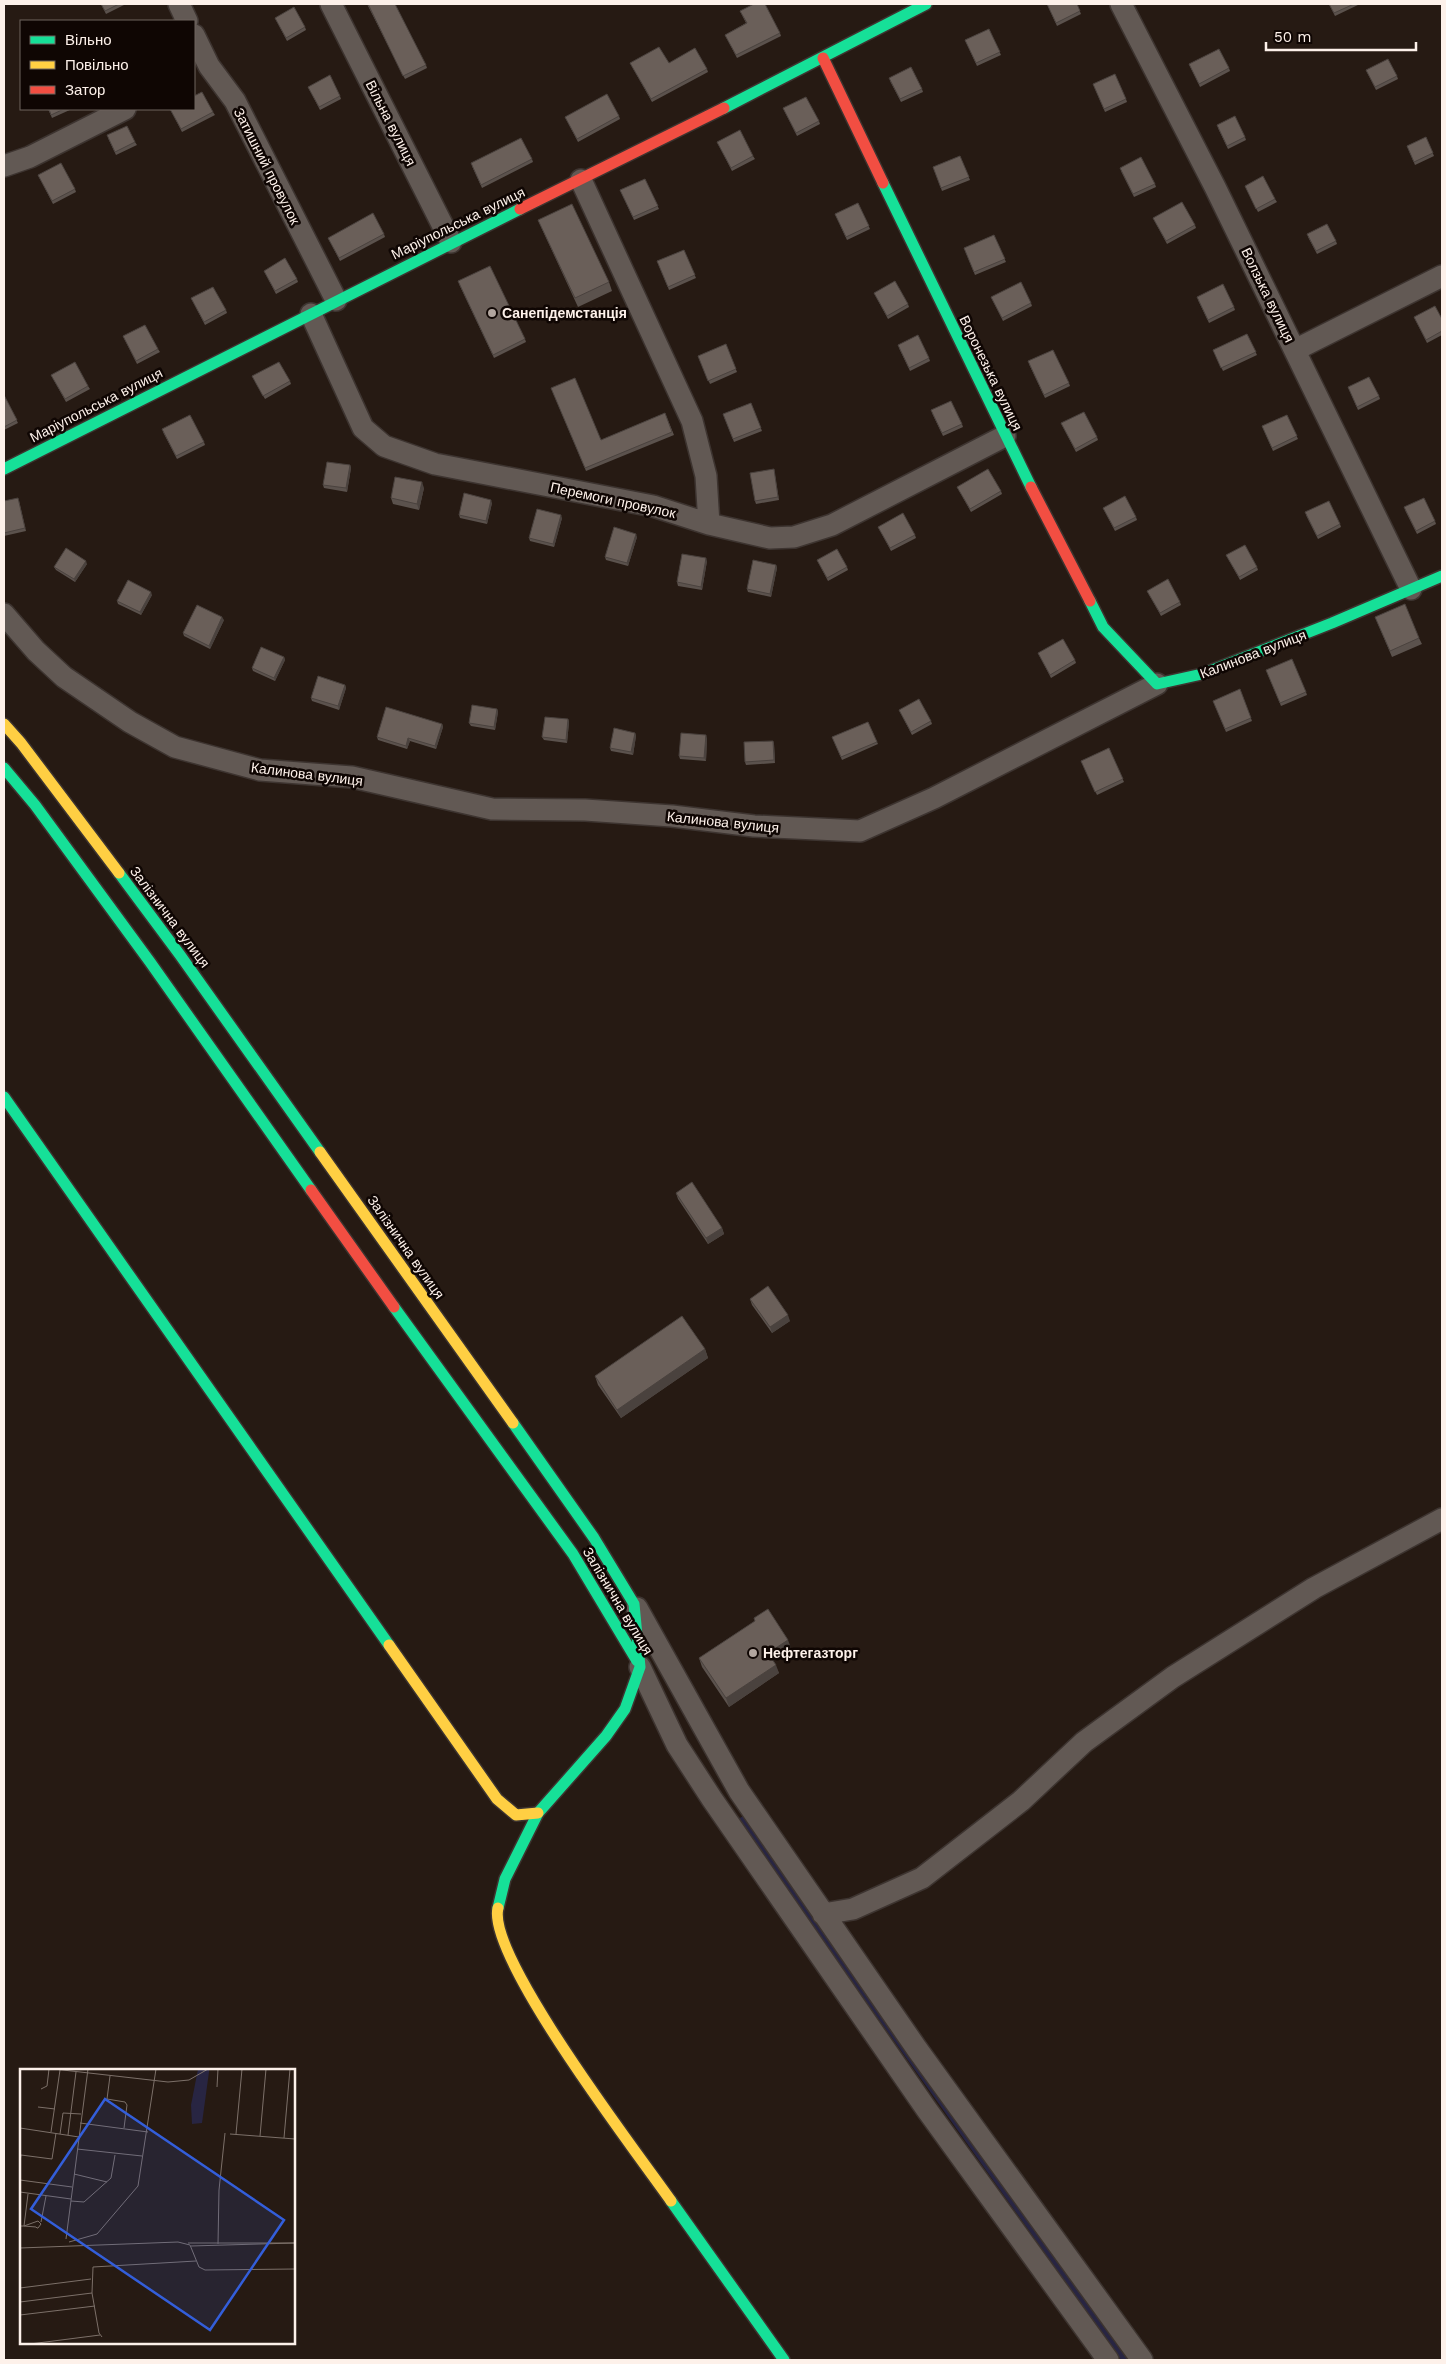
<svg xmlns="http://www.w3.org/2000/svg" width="1446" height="2364" font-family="'Work Sans',sans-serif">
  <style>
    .green { fill: #282542 }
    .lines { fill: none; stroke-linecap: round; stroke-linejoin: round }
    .street-casing { stroke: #3d3430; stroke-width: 24 }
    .fast-casing { stroke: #3d3430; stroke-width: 14 }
    .slow-casing { stroke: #3d3430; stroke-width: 14 }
    .jam-casing { stroke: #3d3430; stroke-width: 14 }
    .street { stroke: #625954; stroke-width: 21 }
    .fast { stroke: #16e098; stroke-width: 11 }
    .slow { stroke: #ffcf43; stroke-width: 11 }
    .jam { stroke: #f24e42; stroke-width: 11 }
    .wall { fill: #5b524d }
    .shaded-wall { fill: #4a423e }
    .building { fill: #6a5f59; stroke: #4a423e }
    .poi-dot { fill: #b2a69f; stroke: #0f0603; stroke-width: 2 }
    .labels { text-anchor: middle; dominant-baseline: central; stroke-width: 5; stroke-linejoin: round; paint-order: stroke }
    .street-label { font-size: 14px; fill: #fdf1ea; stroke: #0f0603 }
    .poi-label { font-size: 14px; font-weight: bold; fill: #fdf1ea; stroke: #0f0603; text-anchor: start }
    .inset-road { fill: none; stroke: #7c7069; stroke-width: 1 }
    .view { fill: #335eda; fill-opacity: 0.15; stroke: #335eda; stroke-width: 2.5 }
    .inset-edge { fill: none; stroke: #fdf1ea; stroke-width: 2.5 }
  </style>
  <rect width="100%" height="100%" fill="#261a13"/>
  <path class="green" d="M 743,1816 L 1129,2360 L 1121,2360 L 737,1820 Z"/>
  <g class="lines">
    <g class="street-casing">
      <path id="street" d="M 179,4 L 187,21
        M 331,4 L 451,242
        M 1121,4 L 1215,187 L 1411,589
        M 194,35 L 209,66 L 235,101 L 336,300
        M 4,166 L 30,157 L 125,109
        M 581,180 L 692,421 L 706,476 L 709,524
        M 311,314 L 363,428 L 384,446 L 435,464 L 653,506 L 709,524 L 770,538 L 794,537 L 832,525 L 1005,436
        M 1295,350 L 1442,276
        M 4,614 L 36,651 L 64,677 L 130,722 L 175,747 L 260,770 L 352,777 L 492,809 L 585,810 L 672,816 L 754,826 L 860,831 L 934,798 L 1157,684
        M 637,1608 L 739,1791 L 917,2049 L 1142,2360
        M 640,1667 L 677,1745 L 712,1799 L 927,2110 L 1108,2360
        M 823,1914 L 853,1909 L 922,1878 L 1021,1801 L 1084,1742 L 1173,1677 L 1314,1588 L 1442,1519"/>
    </g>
    <g class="fast-casing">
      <path id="fast" d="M 724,108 L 926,4
        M 883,183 L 1031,487
        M 4,469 L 520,209
        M 1090,601 L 1103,627 L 1157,684 L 1202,674 L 1332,623 L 1442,576
        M 4,768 L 35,805 L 150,962 L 311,1190
        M 119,873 L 180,955 L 320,1152
        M 4,1097 L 389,1645
        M 394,1307 L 573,1554 L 637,1661
        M 498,1908 L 505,1879 L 538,1813 L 606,1736 L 625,1709 L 640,1667 L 634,1604 L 594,1538 L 513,1423
        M 671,2201 L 784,2360"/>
    </g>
    <g class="slow-casing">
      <path id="slow" d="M 4,724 L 21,743 L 119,873
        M 320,1152 L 513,1423
        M 389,1645 L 497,1799 L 516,1815 L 538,1813
        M 498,1908 C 486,1956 638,2154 671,2201"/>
    </g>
    <g class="jam-casing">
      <path id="jam" d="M 823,58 L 883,183
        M 520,209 L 724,108
        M 1031,487 L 1090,601
        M 311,1190 L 394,1307"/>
    </g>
    <use href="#street" class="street"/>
    <use href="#fast" class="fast"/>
    <use href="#slow" class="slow"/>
    <use href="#jam" class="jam"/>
  </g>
  <path class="wall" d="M 101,4 L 126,4 L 106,14 Z
    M 367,4 L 426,65 L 427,68 L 405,79 Z
    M 1047,4 L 1077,4 L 1081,14 L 1057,26 Z
    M 1329,4 L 1360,4 L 1335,16 Z
    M 740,11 L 780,33 L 781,36 L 737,58 L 725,35 L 746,23 Z
    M 275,18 L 305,27 L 306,30 L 287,41 Z
    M 989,29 L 1001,55 L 977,66 L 965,40 Z
    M 630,63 L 669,63 L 707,69 L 708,72 L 652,102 Z
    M 1189,64 L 1229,68 L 1230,71 L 1200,87 Z
    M 1366,70 L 1397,76 L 1398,79 L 1376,90 Z
    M 890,81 L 922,89 L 923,92 L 901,102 Z
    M 1093,84 L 1126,99 L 1127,102 L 1105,112 Z
    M 308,87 L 340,96 L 341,99 L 320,110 Z
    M 783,108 L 819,121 L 820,124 L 797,136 Z
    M 48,109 L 72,109 L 52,118 Z
    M 170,109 L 213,112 L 215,115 L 182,132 Z
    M 619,116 L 620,119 L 578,142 L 565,117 Z
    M 1218,128 L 1245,137 L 1246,140 L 1228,149 Z
    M 1426,137 L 1434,156 L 1415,165 L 1407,146 Z
    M 108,138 L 135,142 L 137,145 L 116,155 Z
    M 717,142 L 753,156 L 755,159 L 732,171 Z
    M 960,156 L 970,180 L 942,191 L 933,167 Z
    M 532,159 L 533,162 L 482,188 L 472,166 Z
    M 1121,171 L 1155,184 L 1156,187 L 1134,197 Z
    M 38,175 L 75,189 L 76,192 L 53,204 Z
    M 645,179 L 659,209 L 634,220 L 620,190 Z
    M 1245,186 L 1275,199 L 1277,202 L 1258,212 Z
    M 858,203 L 870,229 L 847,240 L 835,214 Z
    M 1153,218 L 1195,225 L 1196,228 L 1167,244 Z
    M 538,220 L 609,282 L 612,291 L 578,307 L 542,229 Z
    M 384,234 L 385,237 L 340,261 L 328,238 Z
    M 994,235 L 1006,262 L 975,275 L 964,248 Z
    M 1308,237 L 1336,241 L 1337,244 L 1317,254 Z
    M 684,250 L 696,278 L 669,290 L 657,261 Z
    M 264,271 L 297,279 L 298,282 L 276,294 Z
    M 459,284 L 525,339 L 526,342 L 494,358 Z
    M 874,293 L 908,304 L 909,307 L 888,319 Z
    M 991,297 L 1031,303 L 1032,306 L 1003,321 Z
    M 191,298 L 226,310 L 227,313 L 205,325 Z
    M 1198,300 L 1234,307 L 1235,310 L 1209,323 Z
    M 1414,317 L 1442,319 L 1442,335 L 1427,343 Z
    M 1247,334 L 1257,355 L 1223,371 L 1213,350 Z
    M 123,336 L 158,349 L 160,352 L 137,364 Z
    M 726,344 L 737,372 L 710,384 L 698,356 Z
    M 899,348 L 929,358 L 930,361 L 910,371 Z
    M 1029,364 L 1069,383 L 1070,386 L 1045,398 Z
    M 51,375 L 88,386 L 90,389 L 66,402 Z
    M 252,376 L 290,381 L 291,384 L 265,399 Z
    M 1348,387 L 1379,396 L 1380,399 L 1358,410 Z
    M 551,388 L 601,440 L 665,413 L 674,435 L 586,471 Z
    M 4,395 L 18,423 L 4,430 Z
    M 751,403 L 762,431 L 734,442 L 723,414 Z
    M 932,413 L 962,424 L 963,427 L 943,436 Z
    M 1287,415 L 1298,439 L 1273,451 L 1262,426 Z
    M 1061,423 L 1097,437 L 1098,440 L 1076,452 Z
    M 163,432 L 204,442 L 205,445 L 177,459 Z
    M 350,465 L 351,468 L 347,492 L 324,488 L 323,485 Z
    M 774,469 L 779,500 L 756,504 L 755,501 Z
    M 957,487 L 1001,491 L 1002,494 L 971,512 Z
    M 424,488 L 419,510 L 393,504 L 391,498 Z
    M 4,501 L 19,501 L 26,531 L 4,536 Z
    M 492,503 L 487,524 L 460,518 L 459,515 Z
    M 1103,508 L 1136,517 L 1137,520 L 1115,531 Z
    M 1405,510 L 1435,521 L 1436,524 L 1417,534 Z
    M 1306,515 L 1340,524 L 1341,527 L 1318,539 Z
    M 562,518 L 554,547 L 530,541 L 529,538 Z
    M 878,527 L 915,535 L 916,538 L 891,551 Z
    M 637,537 L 628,566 L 606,560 L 605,557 Z
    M 1226,555 L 1257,567 L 1258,570 L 1240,580 Z
    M 817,560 L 847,567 L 848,570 L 828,581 Z
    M 707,561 L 702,590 L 678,586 L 677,582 Z
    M 87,564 L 75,582 L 56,570 L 54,567 Z
    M 776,565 L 777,568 L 771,597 L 748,592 L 747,589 Z
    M 1147,591 L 1180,602 L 1181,605 L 1161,616 Z
    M 152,595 L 141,615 L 118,604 L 117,601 Z
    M 1375,617 L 1419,638 L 1422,644 L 1392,657 Z
    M 224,620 L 210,649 L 184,636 L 183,633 Z
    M 1038,653 L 1075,660 L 1076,663 L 1051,678 Z
    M 284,657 L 285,660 L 275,681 L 253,671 L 252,668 Z
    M 1266,670 L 1306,692 L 1307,695 L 1281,706 Z
    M 345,685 L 346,688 L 339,710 L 312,701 L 311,698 Z
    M 1240,689 L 1252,721 L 1226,732 L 1213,701 Z
    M 497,709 L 498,712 L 495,730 L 471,726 L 469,723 Z
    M 899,710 L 931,721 L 932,724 L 912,735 Z
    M 568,719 L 569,722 L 567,743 L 544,740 L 542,737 Z
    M 868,722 L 878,744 L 842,760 L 832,737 Z
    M 442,724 L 443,727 L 436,749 L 410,741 L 407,749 L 378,740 L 377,737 Z
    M 635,733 L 636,736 L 633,755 L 611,751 L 610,748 Z
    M 707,738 L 706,761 L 680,759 L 679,756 Z
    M 773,741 L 774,744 L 775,763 L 746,765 L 745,762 Z
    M 1109,748 L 1124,782 L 1097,795 L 1081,761 Z
    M 676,1193 L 722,1228 L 724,1234 L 708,1244 L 678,1199 Z
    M 750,1299 L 790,1321 L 772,1333 L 752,1305 Z
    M 705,1349 L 708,1358 L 621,1418 L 598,1385 L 595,1376 Z
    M 754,1618 L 791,1648 L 772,1660 L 779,1673 L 729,1707 L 702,1667 L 699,1658 L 755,1621 Z"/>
  <path class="shaded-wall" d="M 350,465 L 351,468 L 347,492 L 346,488 Z
    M 422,482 L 424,488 L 419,510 L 417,504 Z
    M 491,500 L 492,503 L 487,524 L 486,521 Z
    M 561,515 L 562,518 L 554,547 L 553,544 Z
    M 636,534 L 637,537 L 628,566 L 627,563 Z
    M 706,558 L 707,561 L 702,590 L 701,587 Z
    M 86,561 L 87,564 L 75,582 L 74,579 Z
    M 776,565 L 777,568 L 771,597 L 770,594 Z
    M 151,592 L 152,595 L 141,615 L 140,612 Z
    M 222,617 L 224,620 L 210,649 L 209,646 Z
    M 284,657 L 285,660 L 275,681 L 274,678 Z
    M 345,685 L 346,688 L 339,710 L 338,706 Z
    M 497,709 L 498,712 L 495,730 L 494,727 Z
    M 568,719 L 569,722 L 567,743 L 566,740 Z
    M 442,724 L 443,727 L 436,749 L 435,746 Z
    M 635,733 L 636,736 L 633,755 L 631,752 Z
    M 706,735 L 707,738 L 706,761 L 704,758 Z
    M 408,738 L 410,741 L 407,749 L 406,746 Z
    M 773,741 L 774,744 L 775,763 L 774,760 Z
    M 722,1228 L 724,1234 L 708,1244 L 706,1238 Z
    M 788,1315 L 790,1321 L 772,1333 L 770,1327 Z
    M 705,1349 L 708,1358 L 621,1418 L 617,1410 Z
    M 788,1640 L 791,1648 L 771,1661 L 768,1653 Z
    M 776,1665 L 779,1673 L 729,1707 L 726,1698 Z"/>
  <path class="building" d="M 101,4 L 119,4 L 105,11 Z
    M 368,4 L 395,4 L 426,65 L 403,76 Z
    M 754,4 L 765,4 L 780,33 L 736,55 L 725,35 L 747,23 L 740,11 Z
    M 1047,4 L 1077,4 L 1080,11 L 1056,23 Z
    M 1329,4 L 1354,4 L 1334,13 Z
    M 294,7 L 305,27 L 286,38 L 275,18 Z
    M 989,29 L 1000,52 L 976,63 L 965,40 Z
    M 659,47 L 669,63 L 695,48 L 707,69 L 651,99 L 630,63 Z
    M 1219,49 L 1229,68 L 1199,84 L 1189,64 Z
    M 1388,59 L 1397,76 L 1375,87 L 1366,70 Z
    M 911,67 L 922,89 L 900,99 L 889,78 Z
    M 1115,74 L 1126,99 L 1104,109 L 1093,84 Z
    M 330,75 L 340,96 L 319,107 L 308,87 Z
    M 202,92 L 213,112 L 181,129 L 170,109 L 194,109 L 194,96 Z
    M 607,94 L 619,116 L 577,139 L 565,117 Z
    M 806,97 L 819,121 L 796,133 L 783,108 Z
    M 49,109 L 64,109 L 51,115 Z
    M 1235,116 L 1245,137 L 1227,146 L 1217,125 Z
    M 127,126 L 135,142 L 115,152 L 107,135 Z
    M 740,130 L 753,156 L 731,168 L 717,142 Z
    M 1426,137 L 1433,153 L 1414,162 L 1407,146 Z
    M 521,138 L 532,159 L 481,185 L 471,163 Z
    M 960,156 L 969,177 L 941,188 L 933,167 Z
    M 1141,157 L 1155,184 L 1133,194 L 1120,168 Z
    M 61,163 L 75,189 L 52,201 L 38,175 Z
    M 1263,176 L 1275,199 L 1256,209 L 1245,186 Z
    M 645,179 L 658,206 L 633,217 L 620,190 Z
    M 1182,202 L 1195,225 L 1166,241 L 1153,218 Z
    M 858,203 L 869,226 L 846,237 L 835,214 Z
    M 572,204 L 609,282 L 575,298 L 538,220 Z
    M 373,213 L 384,234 L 339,258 L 328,238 Z
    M 1327,224 L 1336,241 L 1316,251 L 1307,234 Z
    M 994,235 L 1005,259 L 974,272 L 964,248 Z
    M 684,250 L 695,275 L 668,287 L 657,261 Z
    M 285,258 L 297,279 L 275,291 L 264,271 Z
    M 490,266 L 525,339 L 493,355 L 458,281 Z
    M 895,281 L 908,304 L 887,316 L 874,293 Z
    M 1021,282 L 1031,303 L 1002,318 L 991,297 Z
    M 1223,284 L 1234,307 L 1208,320 L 1197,297 Z
    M 213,287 L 226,310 L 204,322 L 191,298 Z
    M 1435,306 L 1442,319 L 1442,331 L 1426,340 L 1414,317 Z
    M 145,325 L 158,349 L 136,361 L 123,336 Z
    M 1247,334 L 1256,352 L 1221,368 L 1213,350 Z
    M 918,335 L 929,358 L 909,368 L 898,345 Z
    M 726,344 L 736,369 L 708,381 L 698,356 Z
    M 1053,350 L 1069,383 L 1044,395 L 1028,361 Z
    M 75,362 L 88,386 L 65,399 L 51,375 Z
    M 279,362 L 290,381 L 263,396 L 252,376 Z
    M 1369,377 L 1379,396 L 1357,407 L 1348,387 Z
    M 575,378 L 601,440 L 665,413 L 672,432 L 585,468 L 551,388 Z
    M 4,395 L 17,420 L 4,427 Z
    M 951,401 L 962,424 L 942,433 L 931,410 Z
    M 751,403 L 761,428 L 733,439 L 723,414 Z
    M 1084,412 L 1097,437 L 1075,449 L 1061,423 Z
    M 190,415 L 204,442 L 176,456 L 162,429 Z
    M 1287,415 L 1297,436 L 1272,448 L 1262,426 Z
    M 327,462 L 350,465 L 346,488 L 323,485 Z
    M 774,469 L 778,497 L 755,501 L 750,473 Z
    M 988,469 L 1001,491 L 970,509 L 957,487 Z
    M 395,477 L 422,482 L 417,504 L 391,498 Z
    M 464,493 L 491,500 L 486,521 L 459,515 Z
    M 1125,496 L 1136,517 L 1114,528 L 1103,508 Z
    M 18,498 L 25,528 L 4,533 L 4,501 Z
    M 1424,498 L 1435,521 L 1416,531 L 1404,507 Z
    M 1329,501 L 1340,524 L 1317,536 L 1305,512 Z
    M 537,509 L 561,515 L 553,544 L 529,538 Z
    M 903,513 L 915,535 L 890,548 L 878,527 Z
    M 614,527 L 636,534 L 627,563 L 605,557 Z
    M 1245,545 L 1257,567 L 1239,577 L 1226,555 Z
    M 66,548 L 86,561 L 74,579 L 54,567 Z
    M 837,549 L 847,567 L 827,578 L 817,560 Z
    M 682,554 L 706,558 L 701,587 L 677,582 Z
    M 753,560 L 776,565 L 770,594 L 747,589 Z
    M 1168,579 L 1180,602 L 1160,613 L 1147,591 Z
    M 128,580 L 151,592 L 140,612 L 117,601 Z
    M 1405,604 L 1419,638 L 1390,651 L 1375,617 Z
    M 197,605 L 222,617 L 209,646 L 183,633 Z
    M 1063,639 L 1075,660 L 1050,675 L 1038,653 Z
    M 261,647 L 284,657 L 274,678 L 252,668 Z
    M 1292,659 L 1306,692 L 1280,703 L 1266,670 Z
    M 318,676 L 345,685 L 338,706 L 311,698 Z
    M 1240,689 L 1251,718 L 1225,729 L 1213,701 Z
    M 919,699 L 931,721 L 911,732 L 899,710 Z
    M 472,705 L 497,709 L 494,727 L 469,723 Z
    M 386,707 L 442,724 L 435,746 L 408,738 L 406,746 L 377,737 Z
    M 545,717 L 568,719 L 566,740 L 542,737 Z
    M 868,722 L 877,742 L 841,757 L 832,737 Z
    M 614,728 L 635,733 L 631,752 L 610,748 Z
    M 681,733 L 706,735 L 704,758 L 679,756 Z
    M 773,741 L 774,760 L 745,762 L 744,742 Z
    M 1109,748 L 1123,779 L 1095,792 L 1081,761 Z
    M 692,1182 L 722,1228 L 706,1238 L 676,1193 Z
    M 768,1286 L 788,1315 L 770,1327 L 750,1299 Z
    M 682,1316 L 705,1349 L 617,1410 L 595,1376 Z
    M 768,1609 L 788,1640 L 768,1653 L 776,1665 L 726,1698 L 699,1658 L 755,1621 L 754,1618 Z"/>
  <g class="poi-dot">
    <circle cx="492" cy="313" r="5"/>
    <circle cx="753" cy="1653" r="5"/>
  </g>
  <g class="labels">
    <g class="street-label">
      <text transform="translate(391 123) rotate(63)">Вільна вулиця</text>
      <text transform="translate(267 166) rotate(63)">Затишний провулок</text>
      <text transform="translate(458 223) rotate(-26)">Маріупольська вулиця</text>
      <text transform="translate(1268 295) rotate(64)">Волзька вулиця</text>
      <text transform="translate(991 373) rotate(64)">Воронезька вулиця</text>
      <text transform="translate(96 405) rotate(-27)">Маріупольська вулиця</text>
      <text transform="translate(613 500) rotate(12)">Перемоги провулок</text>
      <text transform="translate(1253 654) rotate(-21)">Калинова вулиця</text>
      <text transform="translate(307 774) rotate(7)">Калинова вулиця</text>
      <text transform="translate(723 822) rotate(6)">Калинова вулиця</text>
      <text transform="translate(170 917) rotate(53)">Залізнична вулиця</text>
      <text transform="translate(406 1247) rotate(55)">Залізнична вулиця</text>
      <text transform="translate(618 1601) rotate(59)">Залізнична вулиця</text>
    </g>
    <g class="poi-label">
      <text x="502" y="313">Санепідемстанція</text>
      <text x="763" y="1653">Нефтегазторг</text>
    </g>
  </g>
  <g transform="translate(20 2069)">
    <rect width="275" height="275" fill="#261a13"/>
    <path d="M 178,0 L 189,0 L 189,3 L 182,54 L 172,55 L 171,36 Z" fill="#282542"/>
    <path class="inset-road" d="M 34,0 L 148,13 L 169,11 L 188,0M 90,7 L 87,30 L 105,33 L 107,36 L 104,59M 197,18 L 198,0M 21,20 L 27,17 L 29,0M 18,38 L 35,40M 60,54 L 128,63M 0,59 L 59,68M 31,63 L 40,1M 40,65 L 43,44 L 61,45M 210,65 L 275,70M 216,65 L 222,0M 48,66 L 56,3M 240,67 L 246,0M 264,69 L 270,0M 57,80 L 122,87M 0,92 L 1,86 L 32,90 L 36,64M 54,105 L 87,113M 0,111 L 52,118M 0,123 L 51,130M 51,132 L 64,133 L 91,109 L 95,86M 21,153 L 26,127M 0,157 L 4,157 L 16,158 L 17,159 L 18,159 L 21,155 L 18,152 L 4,157M 4,157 L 8,125M 46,170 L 68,0M 49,173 L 77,165 L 118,117 L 136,0M 168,174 L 274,174M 198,175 L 199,121 L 205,64M 170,176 L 179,198 L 185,201 L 275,200M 171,177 L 274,174M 0,179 L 158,173 L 170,176M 0,219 L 71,210M 0,233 L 72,224M 0,246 L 75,237M 82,268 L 79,264 L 72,224 L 73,198 L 176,192M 10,275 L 80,266"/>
    <path class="view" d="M 85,30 L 264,151 L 190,261 L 11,140 Z"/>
    <rect width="275" height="275" class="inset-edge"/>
  </g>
  <rect width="1446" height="2364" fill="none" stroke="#fdf1ea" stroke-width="10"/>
  <rect x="20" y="20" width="175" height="90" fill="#0f0603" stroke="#6e645f"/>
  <rect x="30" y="36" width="25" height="8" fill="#16e098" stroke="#6e645f"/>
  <text x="65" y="45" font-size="15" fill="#fdf1ea">Вільно</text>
  <rect x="30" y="61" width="25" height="8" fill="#ffcf43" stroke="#6e645f"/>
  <text x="65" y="70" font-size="15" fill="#fdf1ea">Повільно</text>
  <rect x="30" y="86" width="25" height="8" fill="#f24e42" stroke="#6e645f"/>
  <text x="65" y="95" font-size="15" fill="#fdf1ea">Затор</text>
  <path d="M1266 42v8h150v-8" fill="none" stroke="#fdf1ea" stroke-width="2.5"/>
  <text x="1274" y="42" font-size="15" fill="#fdf1ea" stroke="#0f0603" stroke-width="4" paint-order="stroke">50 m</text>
</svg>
